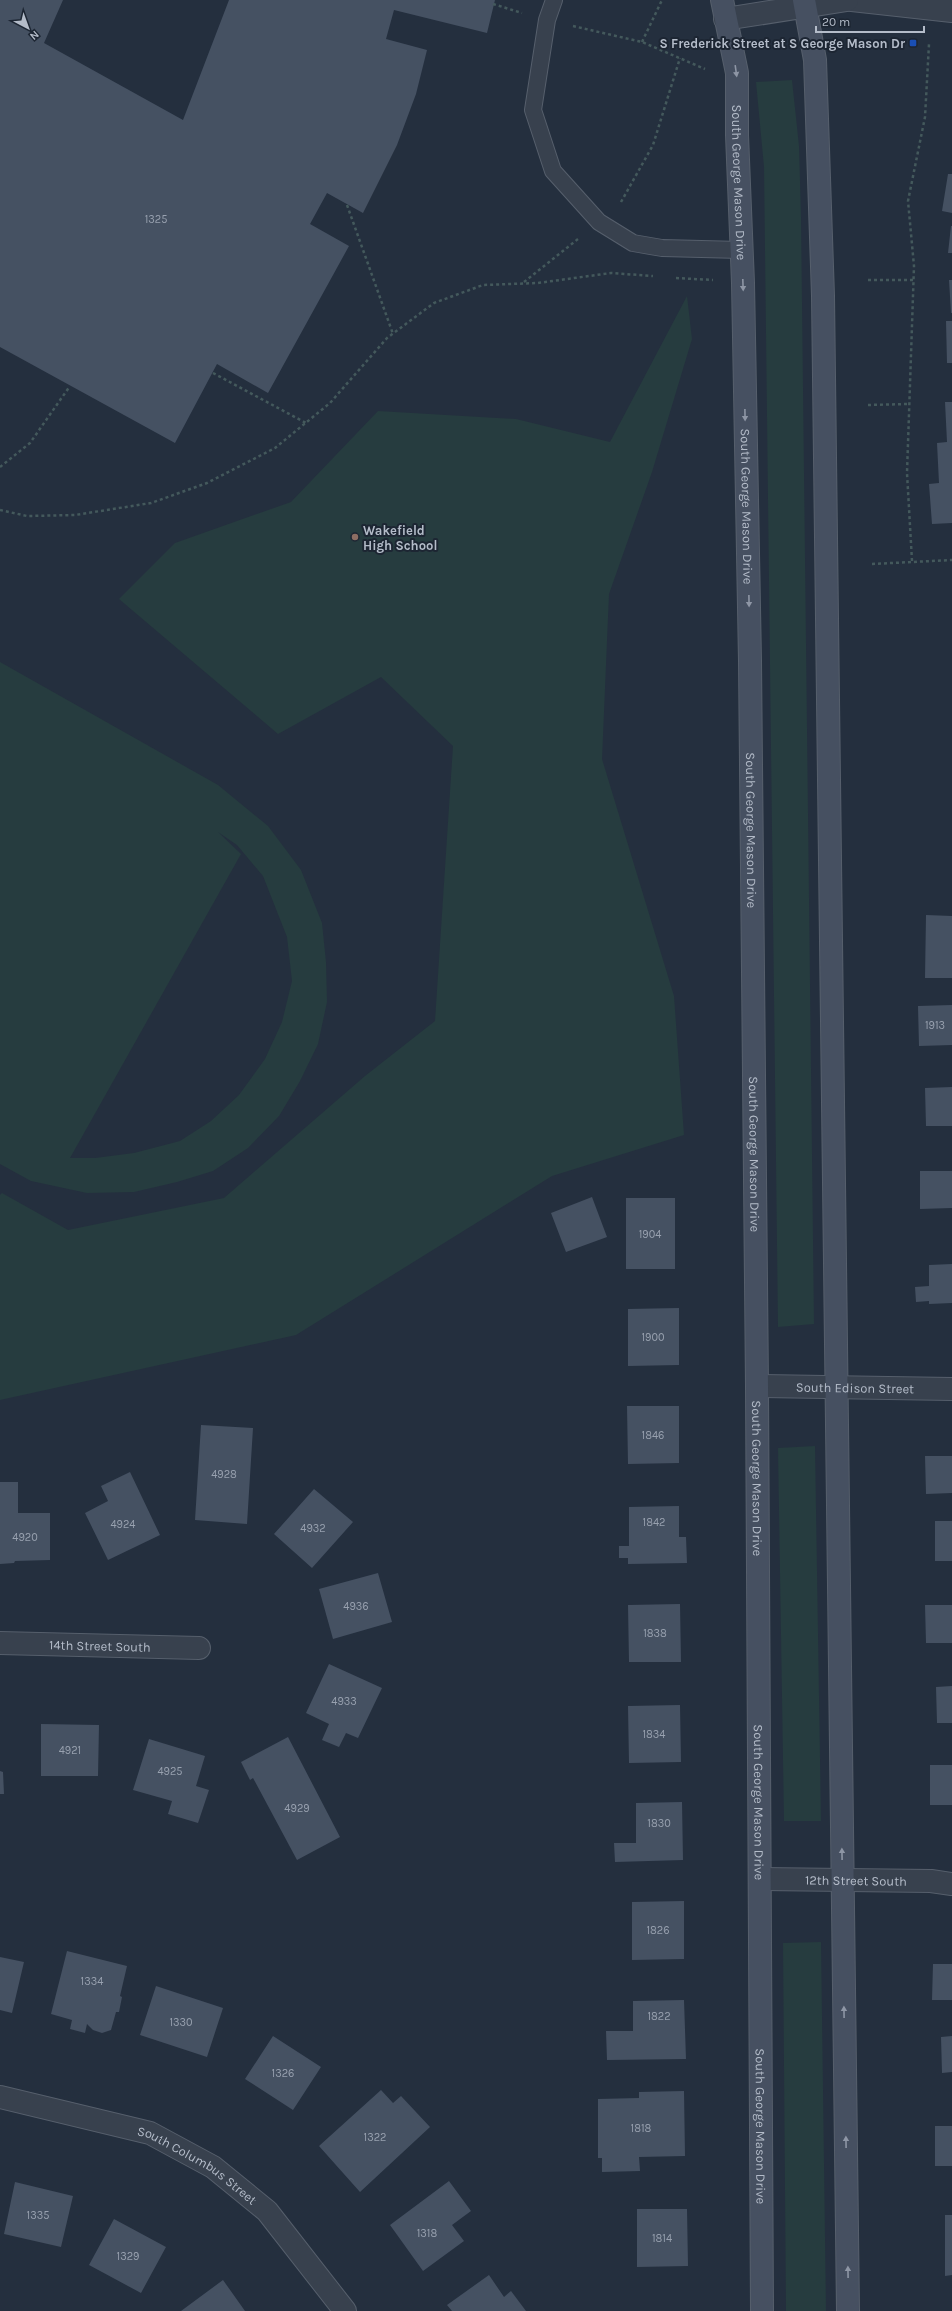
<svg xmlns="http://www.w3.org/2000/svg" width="952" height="2311" font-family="Karla,sans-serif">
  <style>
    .green { fill: #263c3f; fill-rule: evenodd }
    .building { fill: #455162 }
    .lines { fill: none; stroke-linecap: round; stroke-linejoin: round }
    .service-casing { stroke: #565f6c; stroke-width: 18 }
    .minor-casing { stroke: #565f6c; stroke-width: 24 }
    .secondary-casing { stroke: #565f6c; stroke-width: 24 }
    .path { stroke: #44595c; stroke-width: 2.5; stroke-dasharray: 3 3; stroke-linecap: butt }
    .service { stroke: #38414e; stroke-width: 16 }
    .minor { stroke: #38414e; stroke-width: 22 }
    .secondary { stroke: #465061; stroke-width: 22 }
    .oneway { fill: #8e96a5 }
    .transit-dot { fill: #1a4fb4; stroke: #1d2633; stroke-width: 1.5 }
    .education-dot { fill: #8d6e63; stroke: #1d2633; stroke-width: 1.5 }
    .labels { text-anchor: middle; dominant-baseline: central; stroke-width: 4; stroke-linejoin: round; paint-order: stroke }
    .number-label { font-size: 11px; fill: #98a1af }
    .poi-label { font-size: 13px; font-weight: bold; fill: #b4bcc9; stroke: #1d2633; text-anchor: end }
    .street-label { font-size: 13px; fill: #b4bcc9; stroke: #1d2633 }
  </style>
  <rect width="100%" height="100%" fill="#242f3e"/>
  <path class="green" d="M 792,80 L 799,146 L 801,217 L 814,1324 L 778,1327 L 764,167 L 756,82 Z
    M 687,296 L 692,339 L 652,472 L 609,594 L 602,759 L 674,996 L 684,1135 L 552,1176 L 296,1335 L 0,1400 L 0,1195 L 2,1193 L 68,1230 L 224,1198 L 365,1076 L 435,1021 L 453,746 L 381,677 L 278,734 L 119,599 L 175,543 L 291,502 L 378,411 L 516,419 L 610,442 Z
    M 0,662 L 218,785 L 268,826 L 301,870 L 322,923 L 326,962 L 327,1002 L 318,1044 L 300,1081 L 279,1116 L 248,1148 L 213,1171 L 177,1182 L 134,1192 L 87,1193 L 31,1181 L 0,1164 ZM 218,832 L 237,845 L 263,876 L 287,937 L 292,981 L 282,1022 L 265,1059 L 239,1095 L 211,1121 L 180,1141 L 134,1153 L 95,1158 L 70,1158 L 241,854 Z
    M 815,1446 L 821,1821 L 784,1821 L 778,1448 Z
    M 821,1942 L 826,2311 L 786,2311 L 783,1943 Z"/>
  <path class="building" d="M 0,0 L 63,0 L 44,43 L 183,120 L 229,0 L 495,0 L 487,33 L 394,10 L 386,39 L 427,50 L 416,94 L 397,145 L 363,213 L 327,193 L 310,224 L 349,246 L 268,393 L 217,364 L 175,443 L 0,347 Z
    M 948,174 L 952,174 L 952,213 L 942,211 Z
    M 951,226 L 952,226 L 952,253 L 948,253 Z
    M 949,280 L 952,280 L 952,313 L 951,313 Z
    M 946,321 L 952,321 L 952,363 L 947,363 Z
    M 945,402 L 952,402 L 952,523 L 932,524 L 929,484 L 939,483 L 937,443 L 947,442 Z
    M 926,915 L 952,916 L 952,978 L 925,978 Z
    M 952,1005 L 952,1045 L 919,1046 L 918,1006 Z
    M 952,1087 L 952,1126 L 926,1126 L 925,1088 Z
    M 920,1171 L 952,1171 L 952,1208 L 920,1209 Z
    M 592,1197 L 607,1237 L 566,1252 L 551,1213 Z
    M 626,1198 L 675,1198 L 675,1269 L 626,1269 Z
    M 952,1264 L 952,1303 L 929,1304 L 929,1301 L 916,1302 L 915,1287 L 929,1286 L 929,1265 Z
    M 679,1308 L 679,1365 L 628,1366 L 628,1309 Z
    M 627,1406 L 679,1406 L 679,1463 L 628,1464 Z
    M 201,1425 L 253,1428 L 247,1524 L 195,1520 Z
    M 925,1456 L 952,1456 L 952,1493 L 926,1494 Z
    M 130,1472 L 160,1535 L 108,1560 L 85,1513 L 108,1501 L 101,1486 Z
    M 0,1482 L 18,1482 L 18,1513 L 50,1513 L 50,1560 L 15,1561 L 14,1563 L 0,1564 Z
    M 314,1489 L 353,1522 L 312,1568 L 274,1534 Z
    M 679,1506 L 679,1537 L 686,1537 L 687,1563 L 628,1564 L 628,1558 L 619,1558 L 619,1546 L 629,1546 L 629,1507 Z
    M 935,1521 L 952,1521 L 952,1561 L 935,1561 Z
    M 378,1573 L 392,1622 L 333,1639 L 319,1589 Z
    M 680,1604 L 681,1662 L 629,1662 L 628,1605 Z
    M 925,1605 L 952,1605 L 952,1643 L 926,1643 Z
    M 329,1664 L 382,1688 L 358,1738 L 346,1733 L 339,1747 L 322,1740 L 329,1724 L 306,1713 Z
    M 952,1686 L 952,1723 L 937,1723 L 936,1687 Z
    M 680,1705 L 681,1762 L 629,1763 L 628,1706 Z
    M 41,1724 L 99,1725 L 98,1776 L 41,1776 Z
    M 288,1737 L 340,1837 L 297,1860 L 253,1778 L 250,1780 L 241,1762 Z
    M 149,1739 L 205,1756 L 196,1786 L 209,1790 L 198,1823 L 168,1814 L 172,1801 L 133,1790 Z
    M 930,1765 L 952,1765 L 952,1805 L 930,1805 Z
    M 0,1771 L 3,1772 L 4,1794 L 0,1794 Z
    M 682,1802 L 683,1860 L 615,1862 L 614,1843 L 636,1843 L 636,1803 Z
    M 684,1901 L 684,1959 L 632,1960 L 632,1902 Z
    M 67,1951 L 127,1966 L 120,1996 L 122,1997 L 119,2012 L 116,2012 L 111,2030 L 102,2033 L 93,2030 L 87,2024 L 85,2033 L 70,2029 L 72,2020 L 51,2014 Z
    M 0,1957 L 24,1962 L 12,2013 L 0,2010 Z
    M 933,1964 L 952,1964 L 952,2000 L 932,2000 Z
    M 156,1986 L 223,2008 L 207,2057 L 140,2035 Z
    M 684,2000 L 686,2059 L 607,2060 L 606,2031 L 633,2031 L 633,2001 Z
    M 273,2036 L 321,2067 L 293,2110 L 245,2079 Z
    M 952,2036 L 952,2072 L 942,2073 L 941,2037 Z
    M 381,2090 L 393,2103 L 401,2096 L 430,2127 L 360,2192 L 319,2146 Z
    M 684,2091 L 685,2156 L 639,2157 L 640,2171 L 602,2172 L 602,2158 L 598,2158 L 598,2099 L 639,2098 L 639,2092 Z
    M 935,2126 L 952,2126 L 952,2166 L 935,2166 Z
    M 449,2181 L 471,2211 L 452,2225 L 464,2241 L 423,2271 L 390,2225 Z
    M 15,2182 L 73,2196 L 61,2247 L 4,2234 Z
    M 637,2209 L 687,2209 L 688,2266 L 637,2267 Z
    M 945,2215 L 952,2215 L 952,2275 L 945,2276 Z
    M 114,2219 L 166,2247 L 141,2293 L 89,2265 Z
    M 489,2275 L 504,2297 L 511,2291 L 526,2311 L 452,2311 L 447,2305 Z
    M 223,2280 L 245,2311 L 181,2311 Z"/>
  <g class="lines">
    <g class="service-casing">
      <path id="service" d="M 554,0 L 547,20 L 533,110 L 553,171 L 599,222 L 633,243 L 662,248 L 741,250"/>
    </g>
    <g class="minor-casing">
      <g id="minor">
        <path d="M 852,0 L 952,11"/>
        <path d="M 725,19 L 847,0"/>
        <path id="s1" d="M 757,1386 L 952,1389"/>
        <path id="s2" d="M 0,1643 L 199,1648"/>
        <path id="s3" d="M 760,1879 L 931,1881 L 952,1884"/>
        <path id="s4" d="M 0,2097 L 150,2133 L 213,2167 L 267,2211 L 345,2311"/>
      </g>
    </g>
    <g class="secondary-casing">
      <g id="secondary">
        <path id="s5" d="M 722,0 L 737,73 L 737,135 L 743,283 L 750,661 L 757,1386 L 762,2311"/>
        <path d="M 804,0 L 815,60 L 823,296 L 848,2311"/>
      </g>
    </g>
    <path class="path" d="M 493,4 L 522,13
      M 573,26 L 642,42 L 705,69
      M 642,42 L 662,0
      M 621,202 L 653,145 L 680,58
      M 347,205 L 393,334
      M 676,278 L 713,280
      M 868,280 L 913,280
      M 524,282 L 578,239
      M 213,373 L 306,423
      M 868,405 L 908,404
      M 0,467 L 30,443 L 70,386
      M 0,510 L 27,516 L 75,515 L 151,503 L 207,483 L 275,448 L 330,403 L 387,338 L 434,303 L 483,285 L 538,283 L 611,273 L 653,276
      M 912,561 L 907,473 L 914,266 L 908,201 L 925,117 L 929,44
      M 872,564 L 952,560"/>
    <use href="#service" class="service"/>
    <use href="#minor" class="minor"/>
    <use href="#secondary" class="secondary"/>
  </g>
  <defs><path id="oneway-solid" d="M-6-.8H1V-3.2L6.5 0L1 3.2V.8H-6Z"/></defs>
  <g class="oneway">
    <use href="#oneway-solid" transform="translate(736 71) rotate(82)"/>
    <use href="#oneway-solid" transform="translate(743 285) rotate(88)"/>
    <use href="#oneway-solid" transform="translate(745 415) rotate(89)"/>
    <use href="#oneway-solid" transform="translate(749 601) rotate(89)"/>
    <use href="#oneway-solid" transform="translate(842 1854) rotate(-91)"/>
    <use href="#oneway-solid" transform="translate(844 2012) rotate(-91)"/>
    <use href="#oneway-solid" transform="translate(846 2142) rotate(-91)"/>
    <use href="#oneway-solid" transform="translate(848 2272) rotate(-91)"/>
  </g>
  <rect class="transit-dot" x="909" y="39" width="8" height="8" rx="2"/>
  <circle class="education-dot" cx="355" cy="537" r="4"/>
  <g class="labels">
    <g class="number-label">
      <text x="156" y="219">1325</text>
      <text x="935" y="1025">1913</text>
      <text x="650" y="1234">1904</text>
      <text x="653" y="1337">1900</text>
      <text x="653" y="1435">1846</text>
      <text x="224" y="1474">4928</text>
      <text x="654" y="1522">1842</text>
      <text x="123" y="1524">4924</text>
      <text x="313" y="1528">4932</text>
      <text x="25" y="1537">4920</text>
      <text x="356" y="1606">4936</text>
      <text x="655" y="1633">1838</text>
      <text x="344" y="1701">4933</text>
      <text x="654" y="1734">1834</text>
      <text x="70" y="1750">4921</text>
      <text x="170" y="1771">4925</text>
      <text x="297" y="1808">4929</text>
      <text x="659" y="1823">1830</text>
      <text x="658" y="1930">1826</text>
      <text x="92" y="1981">1334</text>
      <text x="659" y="2016">1822</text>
      <text x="181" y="2022">1330</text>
      <text x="283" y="2073">1326</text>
      <text x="641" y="2128">1818</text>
      <text x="375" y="2137">1322</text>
      <text x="38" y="2215">1335</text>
      <text x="427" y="2233">1318</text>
      <text x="662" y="2238">1814</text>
      <text x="128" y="2256">1329</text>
    </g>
    <g class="poi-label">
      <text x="905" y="43">S Frederick Street at S George Mason Dr</text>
      <text x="363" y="530" text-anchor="start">Wakefield<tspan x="363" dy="15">High School</tspan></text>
    </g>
    <g class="street-label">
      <text stroke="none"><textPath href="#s5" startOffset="184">South George Mason Drive</textPath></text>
      <text stroke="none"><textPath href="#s5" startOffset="508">South George Mason Drive</textPath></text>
      <text stroke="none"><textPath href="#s5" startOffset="832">South George Mason Drive</textPath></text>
      <text stroke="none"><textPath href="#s5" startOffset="1156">South George Mason Drive</textPath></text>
      <text stroke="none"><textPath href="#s1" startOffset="98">South Edison Street</textPath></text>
      <text stroke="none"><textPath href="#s5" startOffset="1480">South George Mason Drive</textPath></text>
      <text stroke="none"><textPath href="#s2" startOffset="100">14th Street South</textPath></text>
      <text stroke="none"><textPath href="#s5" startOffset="1804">South George Mason Drive</textPath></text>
      <text stroke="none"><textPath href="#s3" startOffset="96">12th Street South</textPath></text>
      <text stroke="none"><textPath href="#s5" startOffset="2128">South George Mason Drive</textPath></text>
      <text stroke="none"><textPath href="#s4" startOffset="211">South Columbus Street</textPath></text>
    </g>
  </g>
  <g transform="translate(28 28) rotate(139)" stroke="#1d2633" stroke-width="3" paint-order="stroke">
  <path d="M0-3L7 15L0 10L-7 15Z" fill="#b4bcc9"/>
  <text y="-6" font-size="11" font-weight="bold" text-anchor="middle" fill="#b4bcc9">N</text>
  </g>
  <path d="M816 26v6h108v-6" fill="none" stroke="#b4bcc9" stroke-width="2"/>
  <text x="822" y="26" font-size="12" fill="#b4bcc9" stroke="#1d2633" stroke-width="3" paint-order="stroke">20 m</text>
</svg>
